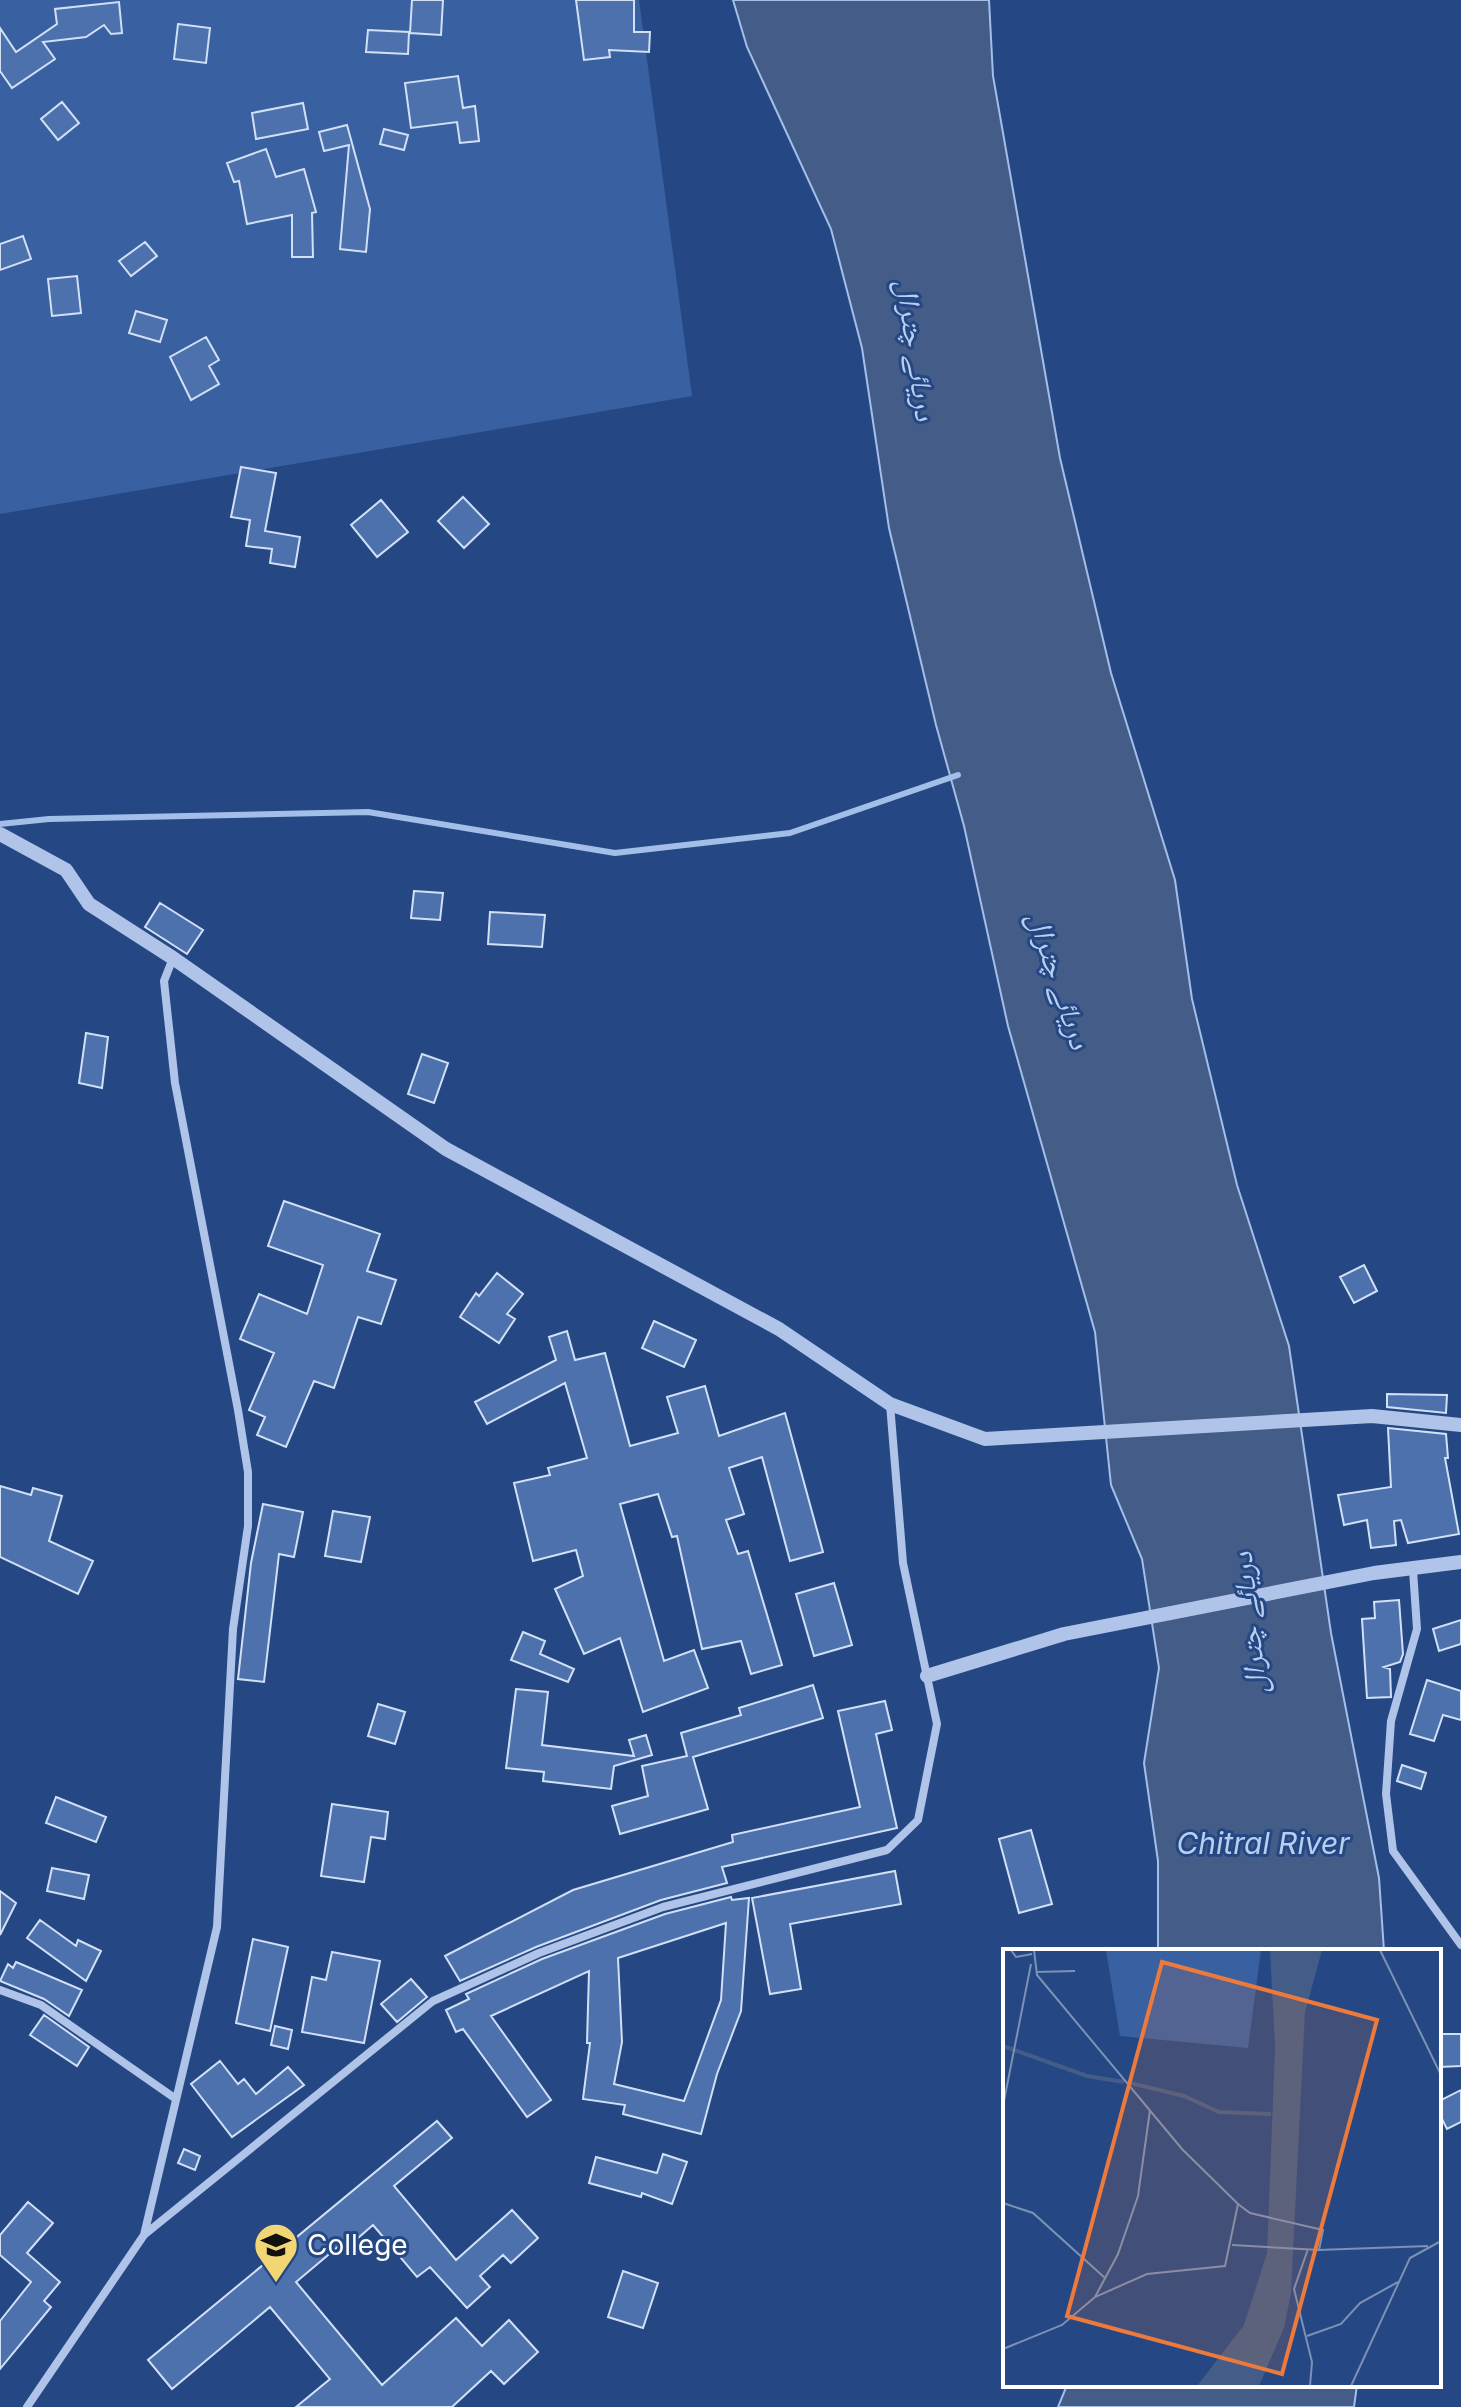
<svg xmlns="http://www.w3.org/2000/svg" width="1461" height="2407" font-family="Inter,'Noto Naskh Arabic',sans-serif">
  <style>
    .green { fill: #3961a1 }
    .water { fill: #445d88; stroke: #a3bee8; stroke-width: 2 }
    .lines { fill: none; stroke-linecap: round; stroke-linejoin: round }
    .stream { stroke: #a3bee8; stroke-width: 6 }
    .building { fill: #4d71ac; stroke: #d2e0f6; stroke-width: 2; fill-rule: evenodd }
    .minor { stroke: #afc4e8; stroke-width: 8 }
    .tertiary { stroke: #afc4e8; stroke-width: 14 }
    .labels { text-anchor: middle; dominant-baseline: central; stroke-width: 6; stroke-linejoin: round; paint-order: stroke }
    .poi-label { font-size: 28px; fill: #fff; stroke: #254884; text-anchor: start }
    .water-label { font-size: 30px; font-style: italic; fill: #bacfef; stroke: #254884 }
    .inset-river { fill: none; stroke: #445d88; stroke-width: 4 }
    .inset-road { fill: none; stroke: #7c91b5; stroke-width: 2 }
    .view { fill: #ed7a3d; fill-opacity: 0.15; stroke: #ed7a3d; stroke-width: 4 }
    .inset-edge { fill: none; stroke: #fff; stroke-width: 4 }
  </style>
  <rect width="100%" height="100%" fill="#254884"/>
  <path class="green" d="M 0,0 L 639,0 L 692,396 L 0,514 Z"/>
  <path class="water" d="M 733,0 L 989,0 L 993,76 L 1060,458 L 1111,673 L 1175,880 L 1192,999 L 1237,1185 L 1289,1346 L 1331,1633 L 1379,1878 L 1384,1951 L 1158,1951 L 1158,1861 L 1144,1763 L 1159,1668 L 1142,1559 L 1111,1485 L 1095,1332 L 1008,1026 L 964,826 L 936,725 L 889,528 L 862,348 L 831,229 L 747,47 Z
    M 1067,2385 L 1357,2385 L 1354,2407 L 1058,2407 Z"/>
  <g class="lines">
    <path class="stream" d="M 0,824 L 49,819 L 368,812 L 615,853 L 790,833 L 958,775"/>
  </g>
  <path class="building" d="M 412,0 L 443,0 L 441,35 L 410,33 Z
    M 576,0 L 634,0 L 634,32 L 650,32 L 649,52 L 609,50 L 610,57 L 584,60 Z
    M 119,2 L 122,33 L 111,34 L 104,25 L 86,37 L 43,42 L 55,59 L 12,88 L 0,71 L 0,28 L 16,52 L 57,24 L 55,9 Z
    M 178,24 L 210,28 L 206,63 L 174,59 Z
    M 368,30 L 409,32 L 408,54 L 366,52 Z
    M 458,76 L 463,108 L 475,106 L 479,141 L 460,143 L 457,122 L 411,128 L 405,83 Z
    M 62,102 L 79,123 L 58,140 L 41,119 Z
    M 303,103 L 308,129 L 256,139 L 252,113 Z
    M 347,125 L 370,209 L 366,252 L 340,249 L 349,145 L 324,151 L 319,132 Z
    M 384,129 L 408,135 L 404,150 L 380,144 Z
    M 266,149 L 276,177 L 304,169 L 316,212 L 312,213 L 313,257 L 292,257 L 292,215 L 247,224 L 239,181 L 234,182 L 227,163 Z
    M 23,236 L 31,259 L 0,270 L 0,244 Z
    M 145,242 L 157,256 L 131,276 L 119,261 Z
    M 77,276 L 81,313 L 52,316 L 48,279 Z
    M 136,311 L 167,320 L 160,342 L 129,333 Z
    M 206,337 L 219,360 L 209,366 L 219,384 L 191,400 L 170,357 Z
    M 241,467 L 276,473 L 265,531 L 300,537 L 295,567 L 270,563 L 272,549 L 246,546 L 250,520 L 231,517 Z
    M 463,497 L 489,524 L 464,548 L 438,521 Z
    M 381,500 L 408,532 L 377,557 L 351,525 Z
    M 414,891 L 443,893 L 440,920 L 411,918 Z
    M 160,903 L 203,930 L 187,954 L 145,927 Z
    M 490,912 L 545,915 L 542,947 L 488,944 Z
    M 86,1033 L 108,1037 L 102,1088 L 79,1083 Z
    M 422,1054 L 448,1063 L 434,1103 L 408,1094 Z
    M 284,1201 L 380,1234 L 367,1271 L 396,1280 L 381,1324 L 358,1317 L 334,1388 L 314,1381 L 286,1447 L 257,1435 L 265,1417 L 249,1410 L 274,1353 L 240,1339 L 259,1294 L 307,1314 L 323,1265 L 268,1246 Z
    M 1364,1265 L 1377,1291 L 1354,1303 L 1340,1277 Z
    M 497,1273 L 523,1294 L 507,1314 L 515,1319 L 499,1343 L 460,1317 L 476,1293 L 479,1296 Z
    M 654,1321 L 696,1340 L 684,1367 L 642,1348 Z
    M 567,1331 L 575,1360 L 605,1353 L 630,1446 L 678,1433 L 667,1397 L 705,1386 L 719,1436 L 785,1413 L 823,1552 L 790,1561 L 762,1457 L 729,1468 L 744,1514 L 726,1520 L 738,1554 L 748,1551 L 782,1665 L 751,1674 L 741,1641 L 702,1649 L 677,1536 L 672,1537 L 658,1494 L 620,1504 L 664,1661 L 694,1650 L 708,1688 L 643,1712 L 620,1638 L 584,1654 L 555,1589 L 583,1576 L 576,1550 L 533,1561 L 514,1483 L 550,1475 L 548,1468 L 587,1458 L 565,1383 L 487,1424 L 475,1402 L 556,1360 L 549,1337 Z
    M 1387,1394 L 1447,1395 L 1446,1413 L 1387,1407 Z
    M 1388,1428 L 1446,1434 L 1448,1458 L 1445,1458 L 1459,1534 L 1408,1543 L 1401,1520 L 1394,1521 L 1396,1545 L 1371,1548 L 1367,1520 L 1344,1525 L 1338,1495 L 1391,1487 Z
    M 0,1486 L 31,1495 L 33,1488 L 62,1496 L 49,1541 L 93,1561 L 78,1594 L 0,1557 Z
    M 263,1504 L 303,1512 L 294,1557 L 279,1554 L 264,1682 L 238,1679 L 251,1563 Z
    M 333,1511 L 370,1517 L 361,1562 L 325,1556 Z
    M 834,1583 L 852,1645 L 814,1656 L 796,1594 Z
    M 1399,1600 L 1403,1654 L 1400,1662 L 1384,1667 L 1390,1669 L 1391,1697 L 1367,1698 L 1362,1619 L 1375,1618 L 1374,1602 Z
    M 1461,1620 L 1461,1644 L 1439,1651 L 1433,1629 Z
    M 523,1632 L 545,1641 L 540,1654 L 574,1669 L 568,1682 L 511,1660 Z
    M 1427,1680 L 1461,1691 L 1461,1720 L 1443,1715 L 1434,1741 L 1410,1734 Z
    M 813,1685 L 823,1718 L 693,1757 L 708,1809 L 620,1834 L 612,1806 L 648,1796 L 642,1766 L 687,1756 L 681,1733 L 741,1715 L 739,1708 Z
    M 516,1689 L 548,1692 L 542,1745 L 634,1756 L 629,1740 L 646,1735 L 652,1755 L 614,1766 L 611,1789 L 543,1781 L 544,1772 L 506,1768 Z
    M 885,1701 L 892,1730 L 876,1734 L 897,1828 L 722,1867 L 727,1883 L 661,1900 L 536,1947 L 460,1981 L 445,1956 L 573,1890 L 733,1842 L 732,1835 L 860,1807 L 838,1711 Z
    M 378,1704 L 405,1712 L 395,1744 L 368,1736 Z
    M 1402,1765 L 1426,1773 L 1421,1789 L 1397,1781 Z
    M 56,1797 L 106,1817 L 96,1842 L 46,1823 Z
    M 332,1804 L 388,1812 L 385,1839 L 371,1837 L 364,1882 L 321,1876 Z
    M 1031,1830 L 1052,1904 L 1019,1913 L 999,1839 Z
    M 52,1868 L 89,1875 L 84,1899 L 47,1891 Z
    M 895,1871 L 901,1904 L 790,1924 L 801,1989 L 770,1994 L 752,1898 Z
    M 0,1891 L 16,1903 L 0,1935 Z
    M 731,1897 L 732,1900 L 749,1898 L 741,2011 L 717,2074 L 701,2134 L 623,2114 L 625,2105 L 583,2099 L 590,2043 L 587,2043 L 589,1971 L 491,2016 L 551,2100 L 527,2117 L 463,2029 L 456,2032 L 446,2010 L 469,1999 L 466,1994 L 542,1959 L 665,1914 ZM 726,1923 L 721,2000 L 684,2101 L 614,2084 L 622,2042 L 618,1958 Z
    M 40,1920 L 76,1946 L 78,1940 L 101,1951 L 86,1981 L 27,1938 Z
    M 253,1939 L 288,1947 L 270,2031 L 236,2023 Z
    M 332,1952 L 380,1961 L 364,2043 L 302,2032 L 312,1977 L 326,1980 Z
    M 16,1962 L 82,1990 L 69,2016 L 44,1999 L 0,1981 L 8,1964 L 13,1968 Z
    M 411,1979 L 427,1997 L 397,2022 L 381,2004 Z
    M 44,2015 L 89,2047 L 77,2066 L 30,2035 Z
    M 275,2026 L 292,2030 L 288,2049 L 271,2045 Z
    M 1439,2034 L 1461,2034 L 1461,2066 L 1439,2067 Z
    M 220,2061 L 238,2084 L 244,2079 L 256,2094 L 288,2067 L 304,2085 L 232,2137 L 191,2084 Z
    M 1461,2090 L 1461,2122 L 1447,2129 L 1439,2113 L 1439,2101 Z
    M 437,2121 L 452,2138 L 394,2186 L 456,2260 L 512,2210 L 538,2238 L 511,2263 L 503,2255 L 480,2276 L 490,2287 L 467,2308 L 430,2267 L 417,2277 L 373,2225 L 350,2245 L 346,2240 L 296,2282 L 382,2385 L 456,2318 L 482,2346 L 509,2320 L 538,2352 L 504,2384 L 491,2371 L 452,2407 L 296,2407 L 330,2379 L 270,2307 L 172,2389 L 148,2360 Z
    M 184,2149 L 200,2156 L 195,2170 L 178,2163 Z
    M 663,2154 L 687,2162 L 672,2204 L 642,2193 L 641,2197 L 589,2183 L 596,2157 L 657,2173 Z
    M 28,2202 L 53,2223 L 27,2253 L 60,2282 L 44,2301 L 51,2307 L 0,2369 L 0,2321 L 31,2282 L 0,2255 L 0,2235 Z
    M 623,2271 L 658,2283 L 643,2328 L 608,2317 Z"/>
  <g class="lines">
    <path class="minor" d="M 1413,1570 L 1417,1629 L 1391,1721 L 1386,1794 L 1393,1851 L 1461,1945
      M 0,1990 L 41,2005 L 176,2099
      M 144,2235 L 217,1927 L 233,1629 L 248,1526 L 248,1472 L 238,1410 L 175,1083 L 164,981 L 173,958
      M 27,2407 L 144,2235 L 433,2001 L 539,1953 L 663,1907 L 887,1850 L 918,1820 L 937,1724 L 903,1563 L 890,1404"/>
    <path class="tertiary" d="M 0,834 L 66,870 L 89,904 L 173,958 L 446,1149 L 779,1329 L 890,1404 L 985,1439 L 1372,1416 L 1461,1425
      M 927,1676 L 1064,1634 L 1374,1573 L 1461,1562"/>
  </g>
  <defs>
    <g id="university-pin" transform="scale(2.3)"><path d="M0 17L-7.5 6A9.5 9.5 0 1 1 7.5 6Z" fill="#f1d673" stroke="#254884"/><path d="M0-5L7-2L0 1L-7-2ZM-4 1L0 2.5L4 1V4Q0 6-4 4Z" fill="#111"/></g>
  </defs>
  <g fill-rule="evenodd">
    <use href="#university-pin" x="276" y="2245"/>
  </g>
  <g class="labels">
    <g class="poi-label">
      <text x="307" y="2245">College</text>
    </g>
    <g class="water-label">
      <text transform="translate(917 350) rotate(82)">دریائے چترال</text>
      <text transform="translate(1060 980) rotate(72)">دریائے چترال</text>
      <text transform="translate(1248 1623) rotate(-96)">دریائے چترال</text>
      <text x="1263" y="1843">Chitral River</text>
    </g>
  </g>
  <g transform="translate(1003 1949)">
    <rect width="438" height="438" fill="#254884"/>
    <path d="M 103,1 L 258,1 L 245,99 L 117,87 Z" fill="#3961a1"/>
    <path d="M 267,1 L 319,1 L 302,63 L 288,344 L 281,379 L 256,437 L 194,437 L 241,376 L 264,304 L 272,98 Z" fill="#445d88"/>
    <path class="inset-river" d="M 0,97 L 84,127 L 121,133M 127,134 L 181,147 L 216,163 L 268,165"/>
    <path class="inset-road" d="M 8,1 L 13,8 L 29,5M 31,1 L 34,26 L 179,200 L 235,255 L 247,264 L 320,281 L 316,301 L 425,297M 377,1 L 438,126M 33,23 L 72,22M 0,157 L 28,15M 0,254 L 30,264 L 102,329M 229,296 L 316,301M 305,300 L 291,340 L 309,413 L 307,437M 92,348 L 115,305 L 135,247 L 147,161M 304,387 L 338,375 L 357,354 L 395,333M 0,400 L 59,376 L 92,348 L 144,325 L 222,317 L 235,255M 348,437 L 407,309 L 438,292"/>
    <path class="view" d="M 159,13 L 374,71 L 279,425 L 64,367 Z"/>
    <rect width="438" height="438" class="inset-edge"/>
  </g>
</svg>
